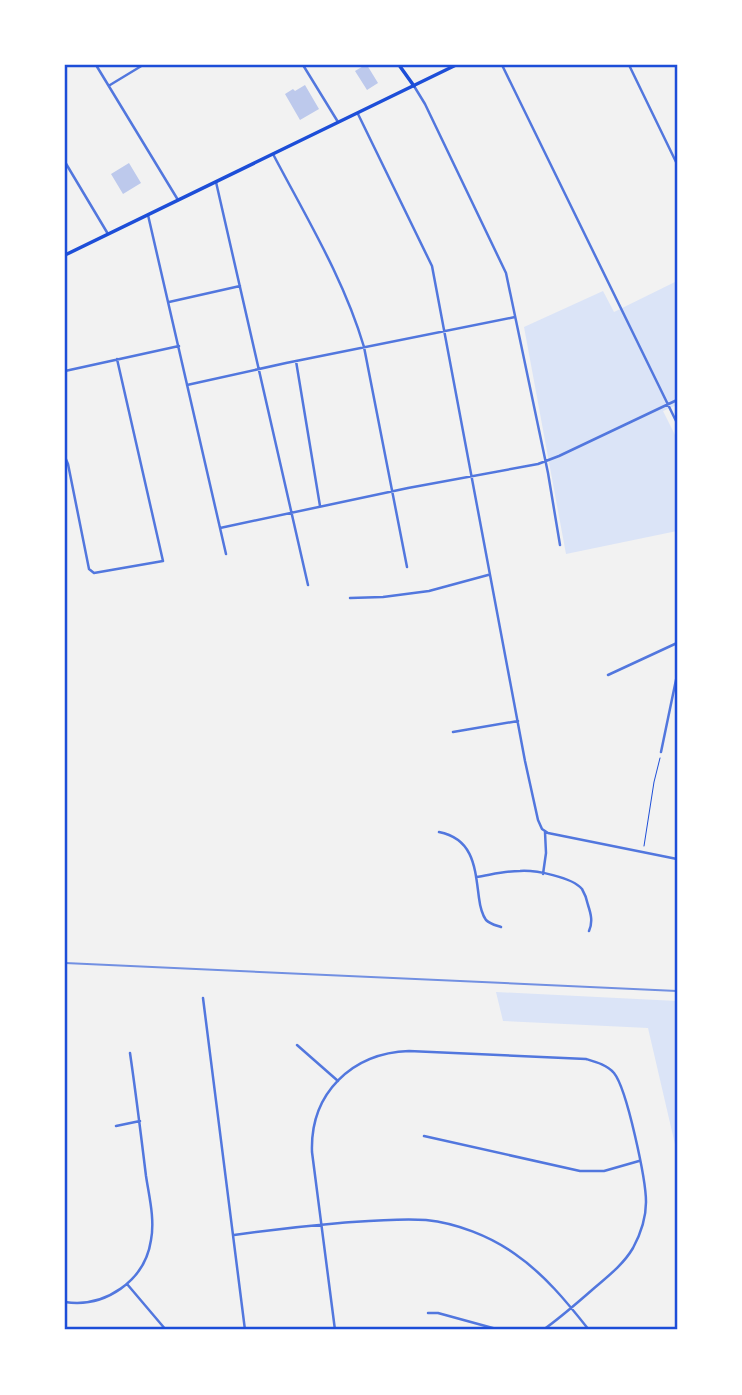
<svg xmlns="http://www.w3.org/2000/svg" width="742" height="1395" font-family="Signika,sans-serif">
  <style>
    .green { fill: #dbe4f7 }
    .building { fill: #bdc9ec }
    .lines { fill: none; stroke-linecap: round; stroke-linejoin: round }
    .path { stroke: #1d4ed8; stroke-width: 1 }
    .minor { stroke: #5277de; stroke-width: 2.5 }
    .secondary { stroke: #1d4ed8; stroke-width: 3.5 }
    .primary { stroke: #1d4ed8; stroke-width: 3.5 }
    .rail { stroke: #7290e2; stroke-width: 2 }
    .neatline { fill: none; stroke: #1d4ed8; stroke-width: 2.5 }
  </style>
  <rect width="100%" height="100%" fill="#f2f2f2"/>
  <path class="green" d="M 677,281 L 677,405 L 663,411 L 677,439 L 677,531 L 566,554 L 524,327 L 603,291 L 614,312 Z
    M 496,992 L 677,1001 L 677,1153 L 648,1028 L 503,1021 Z"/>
  <path class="building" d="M 365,65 L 367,65 L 378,83 L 367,90 L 355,71 Z
    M 305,85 L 319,109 L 300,120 L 285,94 L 293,89 L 295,91 Z
    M 129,163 L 141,183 L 123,194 L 111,174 Z"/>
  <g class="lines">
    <path class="path" d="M 644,846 L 654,782 L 660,758"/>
    <path class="minor" d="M 96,65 L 178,200
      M 303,65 L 338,122
      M 502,65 L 677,423
      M 629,65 L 677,164
      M 110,85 L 143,65
      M 414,86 L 425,104 L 506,273 L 548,473 L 560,545
      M 358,114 L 432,266 L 525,761 L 538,820 L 542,829 L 548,833 L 677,859
      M 273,154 C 306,217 344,279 364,347 L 407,567
      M 65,162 L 108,234
      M 216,182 L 308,585
      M 148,215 L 226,554
      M 169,302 L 240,286
      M 296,361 L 320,506
      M 65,371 L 179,346
      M 187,385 L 286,363 L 515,317
      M 65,457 L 68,464 L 89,569 L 94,573 L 163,561 L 117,359
      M 220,528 L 408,488 L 538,464 L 559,456 L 677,400
      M 350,598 L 383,597 L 429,591 L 488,575
      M 608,675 L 677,643
      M 453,732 L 518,721
      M 661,752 L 677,675
      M 439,832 C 474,839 475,868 479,898 C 480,906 481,913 486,920 C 490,924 495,925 501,927
      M 543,874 L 546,853 L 545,832
      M 476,877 C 490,875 505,871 520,871 C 535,870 572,877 582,889 C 585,894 587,900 588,905 C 591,914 593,922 589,931
      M 203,998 L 245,1330
      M 297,1045 L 338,1081
      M 116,1126 L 140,1121
      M 424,1136 L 580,1171 L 604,1171 L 639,1161
      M 234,1235 C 269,1230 305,1226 340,1223 C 368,1221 398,1218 426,1220 C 456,1223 490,1236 515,1254 C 544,1274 567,1302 589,1330
      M 127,1284 L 166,1330
      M 65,1302 C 105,1308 145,1281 151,1240 C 155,1219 149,1196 146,1176 C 141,1135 136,1094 130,1053
      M 428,1313 L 438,1313 L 500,1330
      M 335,1330 L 312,1152 C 310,1093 352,1053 409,1051 L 586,1059 C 596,1062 607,1065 614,1073 C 627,1089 646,1180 646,1202 C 646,1217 640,1235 633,1248 C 623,1265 607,1277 592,1290 C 576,1304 560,1318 543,1330"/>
    <path class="secondary" d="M 399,65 L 414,86"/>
    <path class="primary" d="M 65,255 L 456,65"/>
    <path class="rail" d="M 65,963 L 677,991"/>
  </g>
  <rect width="742" height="1395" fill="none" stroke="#ffffff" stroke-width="133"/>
  <rect x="66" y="66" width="610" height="1262" class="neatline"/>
</svg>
